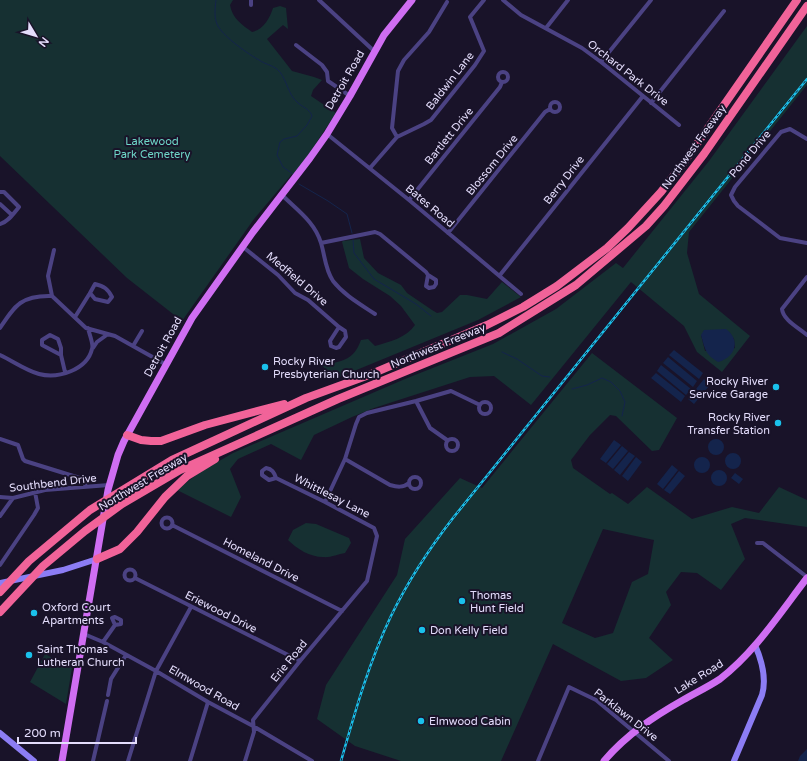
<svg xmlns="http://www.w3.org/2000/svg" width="807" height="761" font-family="'Varela Round',sans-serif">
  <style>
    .green { fill: #163032; fill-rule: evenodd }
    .water { fill: #14244c }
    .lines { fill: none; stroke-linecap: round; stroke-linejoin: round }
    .stream { stroke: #14244c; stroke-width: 1 }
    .street { stroke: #4b4283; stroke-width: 4 }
    .secondary { stroke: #8c7df4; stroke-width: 6 }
    .primary { stroke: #cf6ef2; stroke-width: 7 }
    .highway { stroke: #f16399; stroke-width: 8 }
    .rail-casing { stroke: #1ac1eb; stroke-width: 2.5 }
    .rail { stroke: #191329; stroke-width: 1; stroke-dasharray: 3; stroke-linecap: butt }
    .poi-dot { fill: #1ac1eb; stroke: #191329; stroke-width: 1.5 }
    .labels { text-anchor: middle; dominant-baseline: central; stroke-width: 4; stroke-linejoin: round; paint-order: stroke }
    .street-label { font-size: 11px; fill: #e4ddfc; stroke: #191329 }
    .park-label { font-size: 11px; fill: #6ed7c8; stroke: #191329 }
    .poi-label { font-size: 11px; fill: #e4ddfc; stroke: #191329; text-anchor: start }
  </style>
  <rect width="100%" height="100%" fill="#191329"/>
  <path class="green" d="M 0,0 L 233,0 L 230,5 C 232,18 242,25 252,32 C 263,30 270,18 273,8 L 280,6 L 286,8 L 288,29 L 283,25 L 267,39 L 292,71 L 314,77 L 322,80 L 313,90 L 311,96 L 336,113 L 294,176 L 292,174 L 254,219 L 182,321 L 127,278 L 0,156 Z
    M 807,26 L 807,85 L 689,232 L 687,253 L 699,294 L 750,336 L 722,372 L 697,352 L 684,326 L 631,282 L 531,405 L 494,376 L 470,377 L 374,408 L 352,417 L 314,435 L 301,460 L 271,444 L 238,459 L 230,469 L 241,497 L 231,517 L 177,490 L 200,472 L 233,453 L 405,379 L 493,344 L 556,309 L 616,263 L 623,268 L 709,161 ZM 729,332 L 734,339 L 735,348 L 705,351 L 701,335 Z
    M 360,239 L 364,258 L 378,273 L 401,285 L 407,293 L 432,310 L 437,313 L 442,312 L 460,295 L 467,295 L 487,299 L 502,282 L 521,297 L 478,320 L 337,378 L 322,366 C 342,360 353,362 361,340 L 368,339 L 375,346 C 389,342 406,338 415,325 L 401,306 L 390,296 L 363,279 L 349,268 L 342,242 L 343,241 Z
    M 592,353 L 677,418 L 659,450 L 652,451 L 616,416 L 610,415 L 590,435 L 571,460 L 573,468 L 610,494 L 612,493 L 628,504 L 647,487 L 692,519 L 732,507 L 759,513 L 779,487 L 807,500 L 807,527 L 745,518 L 731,524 L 745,559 L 721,590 L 697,573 L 681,572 L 666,592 L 671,605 L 649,638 L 673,660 L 646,678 L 621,681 L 553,644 L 501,761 L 401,761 L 355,746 L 317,719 L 326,685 L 397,575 L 405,539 L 460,478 L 482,488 ZM 603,529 L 654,540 L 648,574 L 632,582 L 613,633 L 595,638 L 562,623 Z
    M 306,523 L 316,524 L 349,538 L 351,543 L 345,553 C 338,554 330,558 323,557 C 310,557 297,549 288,540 L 293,530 Z
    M 45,654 L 72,668 L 66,704 L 30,682 Z"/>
  <path class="water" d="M 726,329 C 742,341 734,358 718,362 C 705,354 705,349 701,335 L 704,330 Z
    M 674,350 L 703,373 L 699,379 L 669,355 Z
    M 668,357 L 697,381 L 693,387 L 663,363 Z
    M 661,365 L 691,389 L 686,395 L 657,371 Z
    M 656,373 L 685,396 L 681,402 L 651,378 Z
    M 704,379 L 710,385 L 694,404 L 688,399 Z
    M708 447a8 8 0 1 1 16 0a8 8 0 1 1-16 0Z
    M 614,440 L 621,445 L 606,463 L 600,459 Z
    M 622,446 L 628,451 L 613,469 L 607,464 Z
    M 629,452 L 635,456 L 620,475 L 614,470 Z
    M725 461a8 8 0 1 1 16 0a8 8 0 1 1-16 0Z
    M694 465a8 8 0 1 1 16 0a8 8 0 1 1-16 0Z
    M 636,457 L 642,462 L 628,481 L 622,476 Z
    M 672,465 L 678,470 L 663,489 L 657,484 Z
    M711 478a8 8 0 1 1 16 0a8 8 0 1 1-16 0Z
    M 679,471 L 685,476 L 670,494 L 664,490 Z
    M 735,473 L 743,479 L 739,484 L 731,478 Z
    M 807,749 L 807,761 L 798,761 L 800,756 Z"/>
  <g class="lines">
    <path class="stream" d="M 216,0 C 215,8 214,17 217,24 C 221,35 248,54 259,60 C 266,65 274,65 280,72 C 287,81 288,94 297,102 C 302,107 310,109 312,116 L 307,125 L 297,136 L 284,139 L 280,142 L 277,155 L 283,167 L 293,174
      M 299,184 L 328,201 L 347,214 L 352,233
      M 353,240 L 354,253 L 374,279 L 416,304 L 431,316
      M 502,352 L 517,359 L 542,376 L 550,377
      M 572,389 L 587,385 L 602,378 L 611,382 L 620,391 L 625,402 L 622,416"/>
    <path class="street" d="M 251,0 L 251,5
      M 319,0 L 374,51
      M 503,0 L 521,15 L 582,48 L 601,62 L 679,125
      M 546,28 L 568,0
      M 296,45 L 322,65 L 327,72 L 328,81 L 350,96
      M 601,62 L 651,0
      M498 77a5 5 0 1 1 10 0a5 5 0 1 1-10 0Z
      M550 107a5 5 0 1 1 10 0a5 5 0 1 1-10 0Z
      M 651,103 L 724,11
      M 327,134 L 409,200 L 521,294
      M 397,137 L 392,128 L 398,71 L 404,60 L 429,32 L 447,2
      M 807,139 L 790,129 L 781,132 L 735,187 L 731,195 L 734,201 L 738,206 L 780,238 L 807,243
      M 370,168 L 397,137 L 424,124 L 431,120 L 475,65 L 484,51 L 470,17 L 484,0
      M 0,192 L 4,192 L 19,207 C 14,213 8,222 0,224
      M 282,195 C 297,210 315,222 321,243 C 325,256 325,269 333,281 C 344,295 360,304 375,314
      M 409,200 L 500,87 L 502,82
      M 0,204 L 12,215
      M 448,233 L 545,112 L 550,109
      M 321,243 L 375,232 L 380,234 L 426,272 L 428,275 L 426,286 L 429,288 L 434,287 L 436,284 L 436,280 L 428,275
      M 243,247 L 278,275 L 295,293 L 308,300 L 339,327 L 330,341 L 331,346 L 336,348 L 339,347 L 346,337 L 345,331 L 339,327
      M 54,250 L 48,276 L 52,296 L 86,328 L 115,336 L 165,364
      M 500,275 L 643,96
      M 807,277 L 782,309 C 783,320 799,328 807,335
      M 75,317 L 90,293 L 95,299 L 108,302 L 112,297 C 108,289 104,286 95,284 L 90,293
      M 0,328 C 15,305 22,295 52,296
      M 133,346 L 142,331
      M 93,348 L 97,342 L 108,334
      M 0,355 C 13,361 25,370 39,374 C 58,379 87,370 92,349 C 94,344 89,334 88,328
      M 61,355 L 61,348 L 58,339 L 50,335 L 42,340 L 42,345 L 61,355 L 65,372
      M 416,401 L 430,428 L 447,440
      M479 408a6 6 0 1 1 12 0a6 6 0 1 1-12 0Z
      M446 445a6 6 0 1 1 12 0a6 6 0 1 1-12 0Z
      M 0,439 L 18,445 L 23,459 L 25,461 L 83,479 L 86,487
      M 345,459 L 390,485 C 397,487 403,488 409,483
      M409 483a6 6 0 1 1 12 0a6 6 0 1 1-12 0Z
      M 0,497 L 13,498 L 45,490 L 109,485
      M 325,502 L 345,459 L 356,424 L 359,417 L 367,413 L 416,401 L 451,391 L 480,405
      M 0,516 L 13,498
      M161.5 523a5.5 5.5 0 1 1 11 0a5.5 5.5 0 1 1-11 0Z
      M 172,525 L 342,611
      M 757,543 L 763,543 L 807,577
      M 0,565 L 34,515 L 38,508 L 35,492
      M124.5 575a5.5 5.5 0 1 1 11 0a5.5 5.5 0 1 1-11 0Z
      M 135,578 L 300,661
      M 115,617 L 121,620 L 121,624 L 115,625 L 112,618 Z
      M 84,634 L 103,642 L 156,671 L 208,702 L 253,726 L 312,761
      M 103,642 L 115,625
      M 108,695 L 111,679 L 126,655
      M 93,761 L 107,701
      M 128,761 L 156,671 L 191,607
      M 190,761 L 208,702
      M 245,761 L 254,732 L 253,720 L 300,661 L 367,581 L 377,536 L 374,528 L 325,502 L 276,478 C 274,472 272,469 266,468 L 262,471 L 262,475 L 269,480 L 276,478
      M 538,761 L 569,687 L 596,700 L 669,761"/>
    <path class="secondary" d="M 0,583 L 63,570 L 97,559
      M 0,733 L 34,761
      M 734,761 L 762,695 C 767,678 762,661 755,645"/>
    <path class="primary" d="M 62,761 L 108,490 L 118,455 L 124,441 L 192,318 L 253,232 L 310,158 L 327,134 L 350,96 L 384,35 L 412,0
      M 604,761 C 626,735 653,717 683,700 C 695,693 708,687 720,679 C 755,652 780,613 807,578"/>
    <path class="highway" d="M 127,435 L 141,440 L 151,441 L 161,441 L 205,425 L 284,404
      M 97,559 L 120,549 L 137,532 L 165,497 L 187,476 L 215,459
      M 0,592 L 29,561 L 90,510 L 172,460 L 306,398 L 369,375 L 487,325 L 523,307 L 557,286 L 607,248 L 628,228 L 661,192 L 685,161 L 797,0
      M 0,612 L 43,566 L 85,531 L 122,504 L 180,470 L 338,399 L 499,333 L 576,285 L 646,226 L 664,206 L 704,154 L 807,6"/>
    <g class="rail-casing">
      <path id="rail" d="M 341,761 C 355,712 369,662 391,616 C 408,581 429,549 453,518 L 807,79"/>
    </g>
    <use href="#rail" class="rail"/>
  </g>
  <g class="poi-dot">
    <circle cx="265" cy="367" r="4"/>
    <circle cx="776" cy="387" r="4"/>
    <circle cx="778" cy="423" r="4"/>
    <circle cx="462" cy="601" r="4"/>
    <circle cx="34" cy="613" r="4"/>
    <circle cx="422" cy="630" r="4"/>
    <circle cx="29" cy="655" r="4"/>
    <circle cx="421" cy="721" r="4"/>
  </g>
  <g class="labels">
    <g class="street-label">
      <text transform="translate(628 73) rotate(38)">Orchard Park Drive</text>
      <text transform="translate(345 80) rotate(-60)">Detroit Road</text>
      <text transform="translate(450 81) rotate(-52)">Baldwin Lane</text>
      <text transform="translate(449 136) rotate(-51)">Bartlett Drive</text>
      <text transform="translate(694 147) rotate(-54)">Northwest Freeway</text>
      <text transform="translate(750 154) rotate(-50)">Pond Drive</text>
      <text transform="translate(492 165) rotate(-51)">Blossom Drive</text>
      <text transform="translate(564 180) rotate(-52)">Berry Drive</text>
      <text transform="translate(430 206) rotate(40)">Bates Road</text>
      <text transform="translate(297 279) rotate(40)">Medfield Drive</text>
      <text transform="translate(438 346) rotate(-22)">Northwest Freeway</text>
      <text transform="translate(163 347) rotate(-61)">Detroit Road</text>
      <text transform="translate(143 482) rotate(-31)">Northwest Freeway</text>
      <text transform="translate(53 483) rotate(-7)">Southbend Drive</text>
      <text transform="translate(332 496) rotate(27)">Whittlesay Lane</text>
      <text transform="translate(261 560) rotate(27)">Homeland Drive</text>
      <text transform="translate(221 612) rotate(27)">Eriewood Drive</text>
      <text transform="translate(289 661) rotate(-51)">Erie Road</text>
      <text transform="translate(699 677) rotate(-32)">Lake Road</text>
      <text transform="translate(204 688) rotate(30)">Elmwood Road</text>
      <text transform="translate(626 715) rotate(38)">Parklawn Drive</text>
    </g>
    <g class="park-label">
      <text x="152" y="141">Lakewood<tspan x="152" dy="13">Park Cemetery</tspan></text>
    </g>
    <g class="poi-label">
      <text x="273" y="361">Rocky River<tspan x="273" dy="13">Presbyterian Church</tspan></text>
      <text x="768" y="381" text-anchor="end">Rocky River<tspan x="768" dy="13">Service Garage</tspan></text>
      <text x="770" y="417" text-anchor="end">Rocky River<tspan x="770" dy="13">Transfer Station</tspan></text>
      <text x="470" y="595">Thomas<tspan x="470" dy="13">Hunt Field</tspan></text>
      <text x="42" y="607">Oxford Court<tspan x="42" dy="13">Apartments</tspan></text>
      <text x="430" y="630">Don Kelly Field</text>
      <text x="37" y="649">Saint Thomas<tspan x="37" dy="13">Lutheran Church</tspan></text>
      <text x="429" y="721">Elmwood Cabin</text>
    </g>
  </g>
  <g transform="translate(36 36) rotate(128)" stroke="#191329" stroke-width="3" paint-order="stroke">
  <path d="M0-3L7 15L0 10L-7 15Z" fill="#e4ddfc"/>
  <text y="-6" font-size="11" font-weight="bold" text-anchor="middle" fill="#e4ddfc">N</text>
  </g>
  <path d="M18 737v6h118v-6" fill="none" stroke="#e4ddfc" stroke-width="2"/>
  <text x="24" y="737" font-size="12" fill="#e4ddfc" stroke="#191329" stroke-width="3" paint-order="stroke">200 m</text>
</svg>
